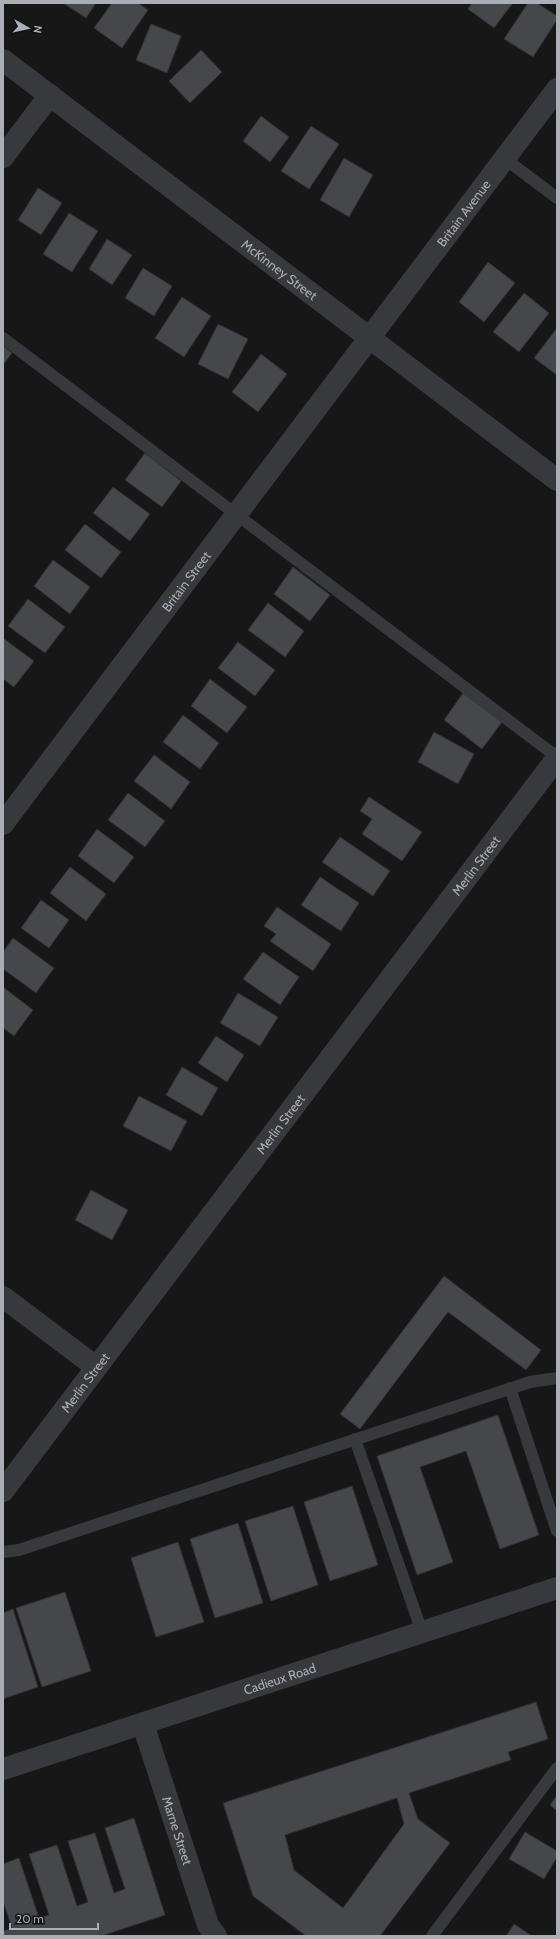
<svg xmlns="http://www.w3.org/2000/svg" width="560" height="1939" font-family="Cabin,sans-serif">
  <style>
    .building { fill: #46474b; stroke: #313134; fill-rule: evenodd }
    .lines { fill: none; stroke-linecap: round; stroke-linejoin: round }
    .service { stroke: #38393d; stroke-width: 12 }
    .minor { stroke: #38393d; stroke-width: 22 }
    .tertiary { stroke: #38393d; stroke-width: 22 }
    .labels { text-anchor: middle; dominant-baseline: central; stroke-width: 4; stroke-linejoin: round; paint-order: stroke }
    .street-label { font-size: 13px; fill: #aaaeb7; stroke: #121213 }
  </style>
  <rect width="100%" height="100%" fill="#171718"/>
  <path class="building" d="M 63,3 L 96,3 L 86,18 Z
    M 112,3 L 138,3 L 148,10 L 122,48 L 94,28 Z
    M 472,3 L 513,3 L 494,28 L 468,9 Z
    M 528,3 L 537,3 L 557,16 L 557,20 L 533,57 L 504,39 Z
    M 151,24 L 181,36 L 167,73 L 136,60 Z
    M 201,50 L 222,72 L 190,103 L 169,81 Z
    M 261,116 L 289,137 L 270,162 L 243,141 Z
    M 311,126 L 339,144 L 309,189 L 281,171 Z
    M 344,158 L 373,175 L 349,217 L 320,200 Z
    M 38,188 L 62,203 L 41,235 L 18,220 Z
    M 69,213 L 98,231 L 72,272 L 43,254 Z
    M 107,239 L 132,255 L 112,285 L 89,269 Z
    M 488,262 L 515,283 L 484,322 L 459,302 Z
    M 143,268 L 172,286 L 154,316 L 125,298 Z
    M 524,293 L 549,313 L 519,352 L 493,332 Z
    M 182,297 L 211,316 L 184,357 L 155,338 Z
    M 218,324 L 248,339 L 228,379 L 198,364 Z
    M 557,328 L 557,375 L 534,358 Z
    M 3,346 L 12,353 L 3,365 Z
    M 261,354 L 287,374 L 258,412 L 232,392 Z
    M 145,453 L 181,481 L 162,507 L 125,480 Z
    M 113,487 L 150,514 L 130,541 L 93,513 Z
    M 85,524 L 121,552 L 101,578 L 65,550 Z
    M 53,560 L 90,587 L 70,614 L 34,586 Z
    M 293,567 L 330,595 L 310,621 L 274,594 Z
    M 28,599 L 65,627 L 45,653 L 8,626 Z
    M 268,603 L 304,631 L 285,657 L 248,630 Z
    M 3,638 L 34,661 L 14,687 L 3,679 Z
    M 238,642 L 275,670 L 255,696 L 218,668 Z
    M 210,679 L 247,707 L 227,733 L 191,706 Z
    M 463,693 L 502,722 L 482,749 L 444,720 Z
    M 183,715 L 219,743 L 200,769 L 163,742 Z
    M 434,732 L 474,754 L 458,784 L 418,762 Z
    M 154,755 L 190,782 L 171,809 L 134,781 Z
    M 128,793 L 165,821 L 145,847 L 108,820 Z
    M 369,797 L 422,832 L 402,861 L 362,834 L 372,819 L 360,811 Z
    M 97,829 L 134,857 L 114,883 L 78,856 Z
    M 340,837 L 390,871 L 373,896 L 322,862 Z
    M 70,867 L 106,894 L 86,921 L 50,893 Z
    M 320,877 L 359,903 L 341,931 L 301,905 Z
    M 41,900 L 69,920 L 49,948 L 21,928 Z
    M 277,907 L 331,944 L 313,971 L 270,941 L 276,934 L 264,926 Z
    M 13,938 L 54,968 L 36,993 L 3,969 L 3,952 Z
    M 263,952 L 299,977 L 280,1005 L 243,979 Z
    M 3,987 L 33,1010 L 14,1036 L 3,1028 Z
    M 238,993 L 278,1017 L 260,1046 L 220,1023 Z
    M 216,1036 L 244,1055 L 227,1082 L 198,1063 Z
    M 182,1067 L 218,1088 L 202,1116 L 166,1095 Z
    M 139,1096 L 187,1121 L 171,1151 L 123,1126 Z
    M 91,1190 L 128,1210 L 112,1240 L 75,1220 Z
    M 444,1276 L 541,1350 L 526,1370 L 448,1312 L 360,1429 L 340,1414 Z
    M 498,1415 L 539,1535 L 500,1549 L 466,1451 L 420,1467 L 453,1562 L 417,1575 L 377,1456 Z
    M 352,1486 L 378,1565 L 330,1581 L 304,1502 Z
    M 293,1506 L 318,1585 L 271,1601 L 245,1521 Z
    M 238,1523 L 263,1603 L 215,1618 L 190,1539 Z
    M 178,1542 L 204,1622 L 156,1637 L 131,1558 Z
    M 65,1592 L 91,1671 L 42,1687 L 16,1608 Z
    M 13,1609 L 38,1687 L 3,1699 L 3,1613 Z
    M 536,1702 L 548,1739 L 508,1752 L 511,1760 L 409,1793 L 418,1819 L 450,1843 L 380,1936 L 306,1936 L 253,1896 L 223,1803 ZM 397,1798 L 404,1824 L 343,1908 L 294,1870 L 285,1835 Z
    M 557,1795 L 557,1811 L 550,1805 Z
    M 134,1818 L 165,1915 L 101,1936 L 3,1936 L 3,1931 L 12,1928 L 3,1901 L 3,1864 L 19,1858 L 39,1918 L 49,1915 L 29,1854 L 57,1845 L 77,1906 L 88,1902 L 68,1841 L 95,1833 L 114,1893 L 125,1889 L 105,1828 Z
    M 525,1832 L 557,1851 L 557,1857 L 544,1879 L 509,1859 Z
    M 514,1924 L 532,1936 L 506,1936 Z"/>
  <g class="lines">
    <path class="service" d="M 504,158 L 557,198
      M 3,338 L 557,757
      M 510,1388 L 557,1531
      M 355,1439 L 422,1632
      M 3,1552 L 19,1550 L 530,1382 L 557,1378
      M 432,1936 L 557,1768"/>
    <g class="minor">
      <path id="s1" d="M 3,60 L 557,480"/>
      <path d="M 3,157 L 50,95"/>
      <path id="s2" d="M 3,824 L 557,89"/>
      <path d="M 3,1297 L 96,1367"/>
      <path id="s3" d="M 3,1491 L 557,758"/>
      <path id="s4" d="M 143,1724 L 208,1925 L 216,1936"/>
    </g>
    <path class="tertiary" id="s5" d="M 3,1769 L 557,1588"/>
  </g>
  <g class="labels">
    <g class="street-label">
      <text stroke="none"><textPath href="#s2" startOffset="765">Britain Avenue</textPath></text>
      <text stroke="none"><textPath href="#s1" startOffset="347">McKinney Street</textPath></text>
      <text stroke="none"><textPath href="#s2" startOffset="304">Britain Street</textPath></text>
      <text stroke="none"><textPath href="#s3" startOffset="784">Merlin Street</textPath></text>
      <text stroke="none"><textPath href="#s3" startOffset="460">Merlin Street</textPath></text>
      <text stroke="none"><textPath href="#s3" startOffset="136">Merlin Street</textPath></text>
      <text stroke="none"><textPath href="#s5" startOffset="291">Cadieux Road</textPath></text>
      <text stroke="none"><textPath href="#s4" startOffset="112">Marne Street</textPath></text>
    </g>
  </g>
  <rect width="560" height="1939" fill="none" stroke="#aaaeb7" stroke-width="8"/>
  <g transform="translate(28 28) rotate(98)" stroke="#121213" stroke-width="3" paint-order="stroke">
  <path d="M0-3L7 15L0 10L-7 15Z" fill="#aaaeb7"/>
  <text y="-6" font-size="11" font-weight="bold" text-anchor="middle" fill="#aaaeb7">N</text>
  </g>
  <path d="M10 1923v6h88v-6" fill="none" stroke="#aaaeb7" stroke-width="2"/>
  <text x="16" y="1923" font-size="12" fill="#aaaeb7" stroke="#121213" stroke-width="3" paint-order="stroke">20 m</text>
</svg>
